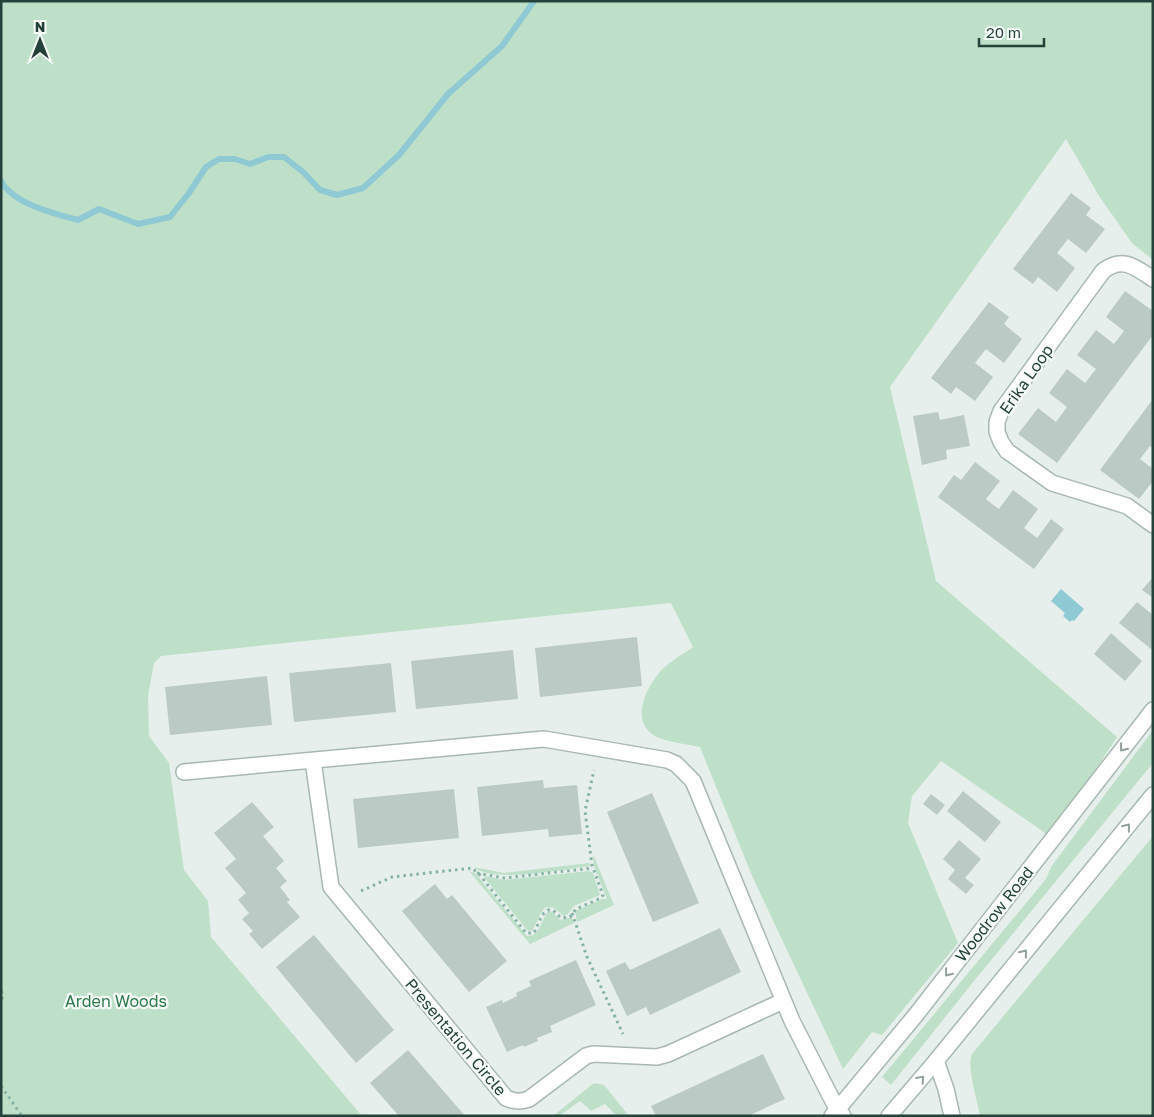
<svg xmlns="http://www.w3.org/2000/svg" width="1154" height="1117" font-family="'Golos Text',sans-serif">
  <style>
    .green { fill: #bfe0c8 }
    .water { fill: #8ec9d4 }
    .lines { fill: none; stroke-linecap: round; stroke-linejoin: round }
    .stream { stroke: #8ec9d4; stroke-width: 6 }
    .building { fill: #bbcac4 }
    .minor-casing { stroke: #a8b8b2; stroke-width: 18 }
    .tertiary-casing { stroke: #a8b8b2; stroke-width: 18 }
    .path { stroke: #86b3a5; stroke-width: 3; stroke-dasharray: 2.5 4; stroke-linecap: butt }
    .minor { stroke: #fff; stroke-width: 15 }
    .tertiary { stroke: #fff; stroke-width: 15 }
    .oneway { stroke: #92a09c }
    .labels { text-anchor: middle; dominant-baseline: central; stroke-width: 4.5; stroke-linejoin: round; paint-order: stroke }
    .street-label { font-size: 16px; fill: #24423a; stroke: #f7fbf9 }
    .park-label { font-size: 16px; fill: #2d7a4b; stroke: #f7fbf9 }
  </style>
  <rect width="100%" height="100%" fill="#e6efeb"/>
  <path class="green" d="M 1,1 L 1153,1 L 1153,260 L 1132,243 L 1099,196 L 1066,139 L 890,387 L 936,581 L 1117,737 L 1051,837 L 941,761 L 912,796 L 908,823 L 958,943 L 882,1035 L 872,1032 L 843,1069 L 753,878 L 700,747 C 687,744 672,743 659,738 C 629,725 644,691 659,673 C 667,663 682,655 693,647 L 671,603 L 161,656 L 154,663 L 148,696 L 149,736 L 169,763 L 184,870 L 208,901 L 211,937 L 362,1116 L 1,1116 Z
    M 1153,730 L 1153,763 L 974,981 L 891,1085 L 882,1077 L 1046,879 L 1051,867 Z
    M 1153,836 L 1153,1116 L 980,1116 C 978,1102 966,1066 972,1054 Z
    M 593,854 L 614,905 L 577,922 L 575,911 L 602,899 L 607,899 L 594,866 Z
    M 589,863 L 590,866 C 563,869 494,884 474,867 L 504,873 Z
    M 469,871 L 475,873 L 527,936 C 540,937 541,920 548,911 L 553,912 L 560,920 L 572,917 L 574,923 L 530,944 Z
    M 589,871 L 593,873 L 600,895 L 574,906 L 568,914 L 564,916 L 554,908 L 546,907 L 542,911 L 532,931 L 527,930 L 484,877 L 485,876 L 504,880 Z
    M 594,1083 L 604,1085 L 629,1116 L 617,1116 L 605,1104 L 591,1111 L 580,1101 L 559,1116 L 553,1116 Z"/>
  <path class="water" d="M 1061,589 L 1084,609 L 1074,621 L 1072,620 L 1070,622 L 1063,616 L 1065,613 L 1051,601 Z"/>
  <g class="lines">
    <path class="stream" d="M 1,181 C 13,204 55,214 78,220 L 99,209 L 138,224 L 170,217 L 189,193 L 206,167 L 219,159 L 235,159 L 250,164 L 268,157 L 284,157 L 303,172 L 320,190 L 337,195 L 363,188 L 399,155 L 448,94 L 502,46 L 534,1"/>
  </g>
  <path class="building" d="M 1071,193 L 1091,208 L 1086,215 L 1105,229 L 1086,253 L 1068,239 L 1057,253 L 1075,268 L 1057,292 L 1038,277 L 1033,284 L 1013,269 Z
    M 1125,291 L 1153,311 L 1153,335 L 1057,463 L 1018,434 L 1038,408 L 1056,422 L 1067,407 L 1049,393 L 1067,369 L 1085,383 L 1096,369 L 1077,355 L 1096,330 L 1114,344 L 1124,331 L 1106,317 Z
    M 989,302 L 1009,317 L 1004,324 L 1022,339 L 1004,363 L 986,349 L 975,363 L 993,377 L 975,401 L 956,387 L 951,394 L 931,378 Z
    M 1153,399 L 1153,448 L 1150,446 L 1140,459 L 1153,469 L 1153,481 L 1139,499 L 1100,470 Z
    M 938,412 L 940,420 L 964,415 L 970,446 L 946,450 L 947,459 L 922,465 L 913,416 Z
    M 975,462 L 1000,481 L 986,499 L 992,504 L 999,509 L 1013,490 L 1038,509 L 1024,528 L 1037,538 L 1051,519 L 1064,529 L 1034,569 L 938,497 L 954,475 L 961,480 Z
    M 1153,577 L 1153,598 L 1142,590 Z
    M 1137,602 L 1153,615 L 1153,647 L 1151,649 L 1119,623 Z
    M 1111,633 L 1142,661 L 1125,681 L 1094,654 Z
    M 637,637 L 642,686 L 540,697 L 535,648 Z
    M 513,650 L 518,699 L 416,709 L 411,661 Z
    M 391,663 L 396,712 L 294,722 L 289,673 Z
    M 267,676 L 272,725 L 170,735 L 165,687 Z
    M 543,780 L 544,788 L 577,785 L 582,834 L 549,837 L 548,829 L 482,836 L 477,787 Z
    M 454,789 L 459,838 L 358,848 L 353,799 Z
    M 963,791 L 1001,822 L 985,842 L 947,811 Z
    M 652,793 L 699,903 L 653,922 L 607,812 Z
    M 931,794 L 945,805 L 937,815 L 923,804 Z
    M 252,802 L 274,827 L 263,836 L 284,861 L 276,868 L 287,881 L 280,887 L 290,900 L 287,902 L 300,917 L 262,949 L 249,934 L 253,931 L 242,919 L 249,913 L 238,900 L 246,893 L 225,868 L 236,859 L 214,833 Z
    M 959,840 L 981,859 L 965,878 L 974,885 L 966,894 L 948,879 L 955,870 L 943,859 Z
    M 435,884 L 447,899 L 452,895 L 507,961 L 469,992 L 402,911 Z
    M 720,928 L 741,972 L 650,1015 L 646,1007 L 627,1016 L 606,971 L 625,962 L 630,970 Z
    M 314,935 L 394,1030 L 356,1063 L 276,967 Z
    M 576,960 L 596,1005 L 550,1026 L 552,1032 L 537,1038 L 538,1041 L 524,1047 L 523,1045 L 507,1052 L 486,1007 L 502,1000 L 503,1003 L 517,996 L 516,993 L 531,986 L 529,981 Z
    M 408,1050 L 453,1102 L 465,1116 L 399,1116 L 370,1083 Z
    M 763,1054 L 785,1099 L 748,1116 L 656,1116 L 651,1106 Z"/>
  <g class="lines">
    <g class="minor-casing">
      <path id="minor" d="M 1153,279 C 1135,267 1123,256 1103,271 L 1001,411 L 997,422 L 997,432 L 1001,442 L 1007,451 L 1052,483 L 1127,506 L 1153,525
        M 313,761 L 331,887 L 506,1098 C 515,1102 521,1102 529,1099 L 586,1056 L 593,1054 L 657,1057 L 668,1054 L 783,1001
        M 184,772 L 544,739 L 667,760 L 676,764 L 693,781 L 792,1021 L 837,1109 L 843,1116
        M 936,1061 L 946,1089 L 952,1116"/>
    </g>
    <g class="tertiary-casing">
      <path id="tertiary" d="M 832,1116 L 915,1016 L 1153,710
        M 889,1116 L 936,1061 L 1153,795"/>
    </g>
    <path class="path" d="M 477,873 L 504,878 L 593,868
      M 361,891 L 392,877 L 472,868 L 479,874 L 526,933 L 534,933 L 542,915 L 548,910 L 553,910 L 561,918 L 570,917 L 576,909 L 601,898 L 603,895 L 592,865 L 585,811 L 594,770
      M 572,913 L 587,957 L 623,1034
      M 1,991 L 3,994 L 1,1003
      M 1,1086 L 22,1116"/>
    <use href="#minor" class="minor"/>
    <use href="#tertiary" class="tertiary"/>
  </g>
  <defs><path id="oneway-chevron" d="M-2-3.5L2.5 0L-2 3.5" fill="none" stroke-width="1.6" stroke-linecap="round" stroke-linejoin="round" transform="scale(1.25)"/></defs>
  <g class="oneway">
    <use href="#oneway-chevron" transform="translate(1123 748) rotate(128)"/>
    <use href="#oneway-chevron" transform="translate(1127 827) rotate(-51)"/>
    <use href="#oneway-chevron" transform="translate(1024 953) rotate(-51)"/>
    <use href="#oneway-chevron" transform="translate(948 973) rotate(128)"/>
    <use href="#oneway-chevron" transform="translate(921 1079) rotate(-49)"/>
  </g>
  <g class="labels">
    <g class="street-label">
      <text transform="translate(1026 379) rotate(-55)">Erika Loop</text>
      <text transform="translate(994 914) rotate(-52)">Woodrow Road</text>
      <text transform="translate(456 1037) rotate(50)">Presentation Circle</text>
    </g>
    <g class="park-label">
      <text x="116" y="1001">Arden Woods</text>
    </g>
  </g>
  <rect width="1154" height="1117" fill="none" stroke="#24423a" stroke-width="5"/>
  <g transform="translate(40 40)" stroke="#f7fbf9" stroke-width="4" paint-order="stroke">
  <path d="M0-4L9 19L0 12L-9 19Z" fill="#24423a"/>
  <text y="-8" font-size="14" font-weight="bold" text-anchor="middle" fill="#24423a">N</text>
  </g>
  <path d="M979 38v8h65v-8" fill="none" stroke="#24423a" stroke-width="2.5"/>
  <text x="986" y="38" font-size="15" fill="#24423a" stroke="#f7fbf9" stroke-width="4" paint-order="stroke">20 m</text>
</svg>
